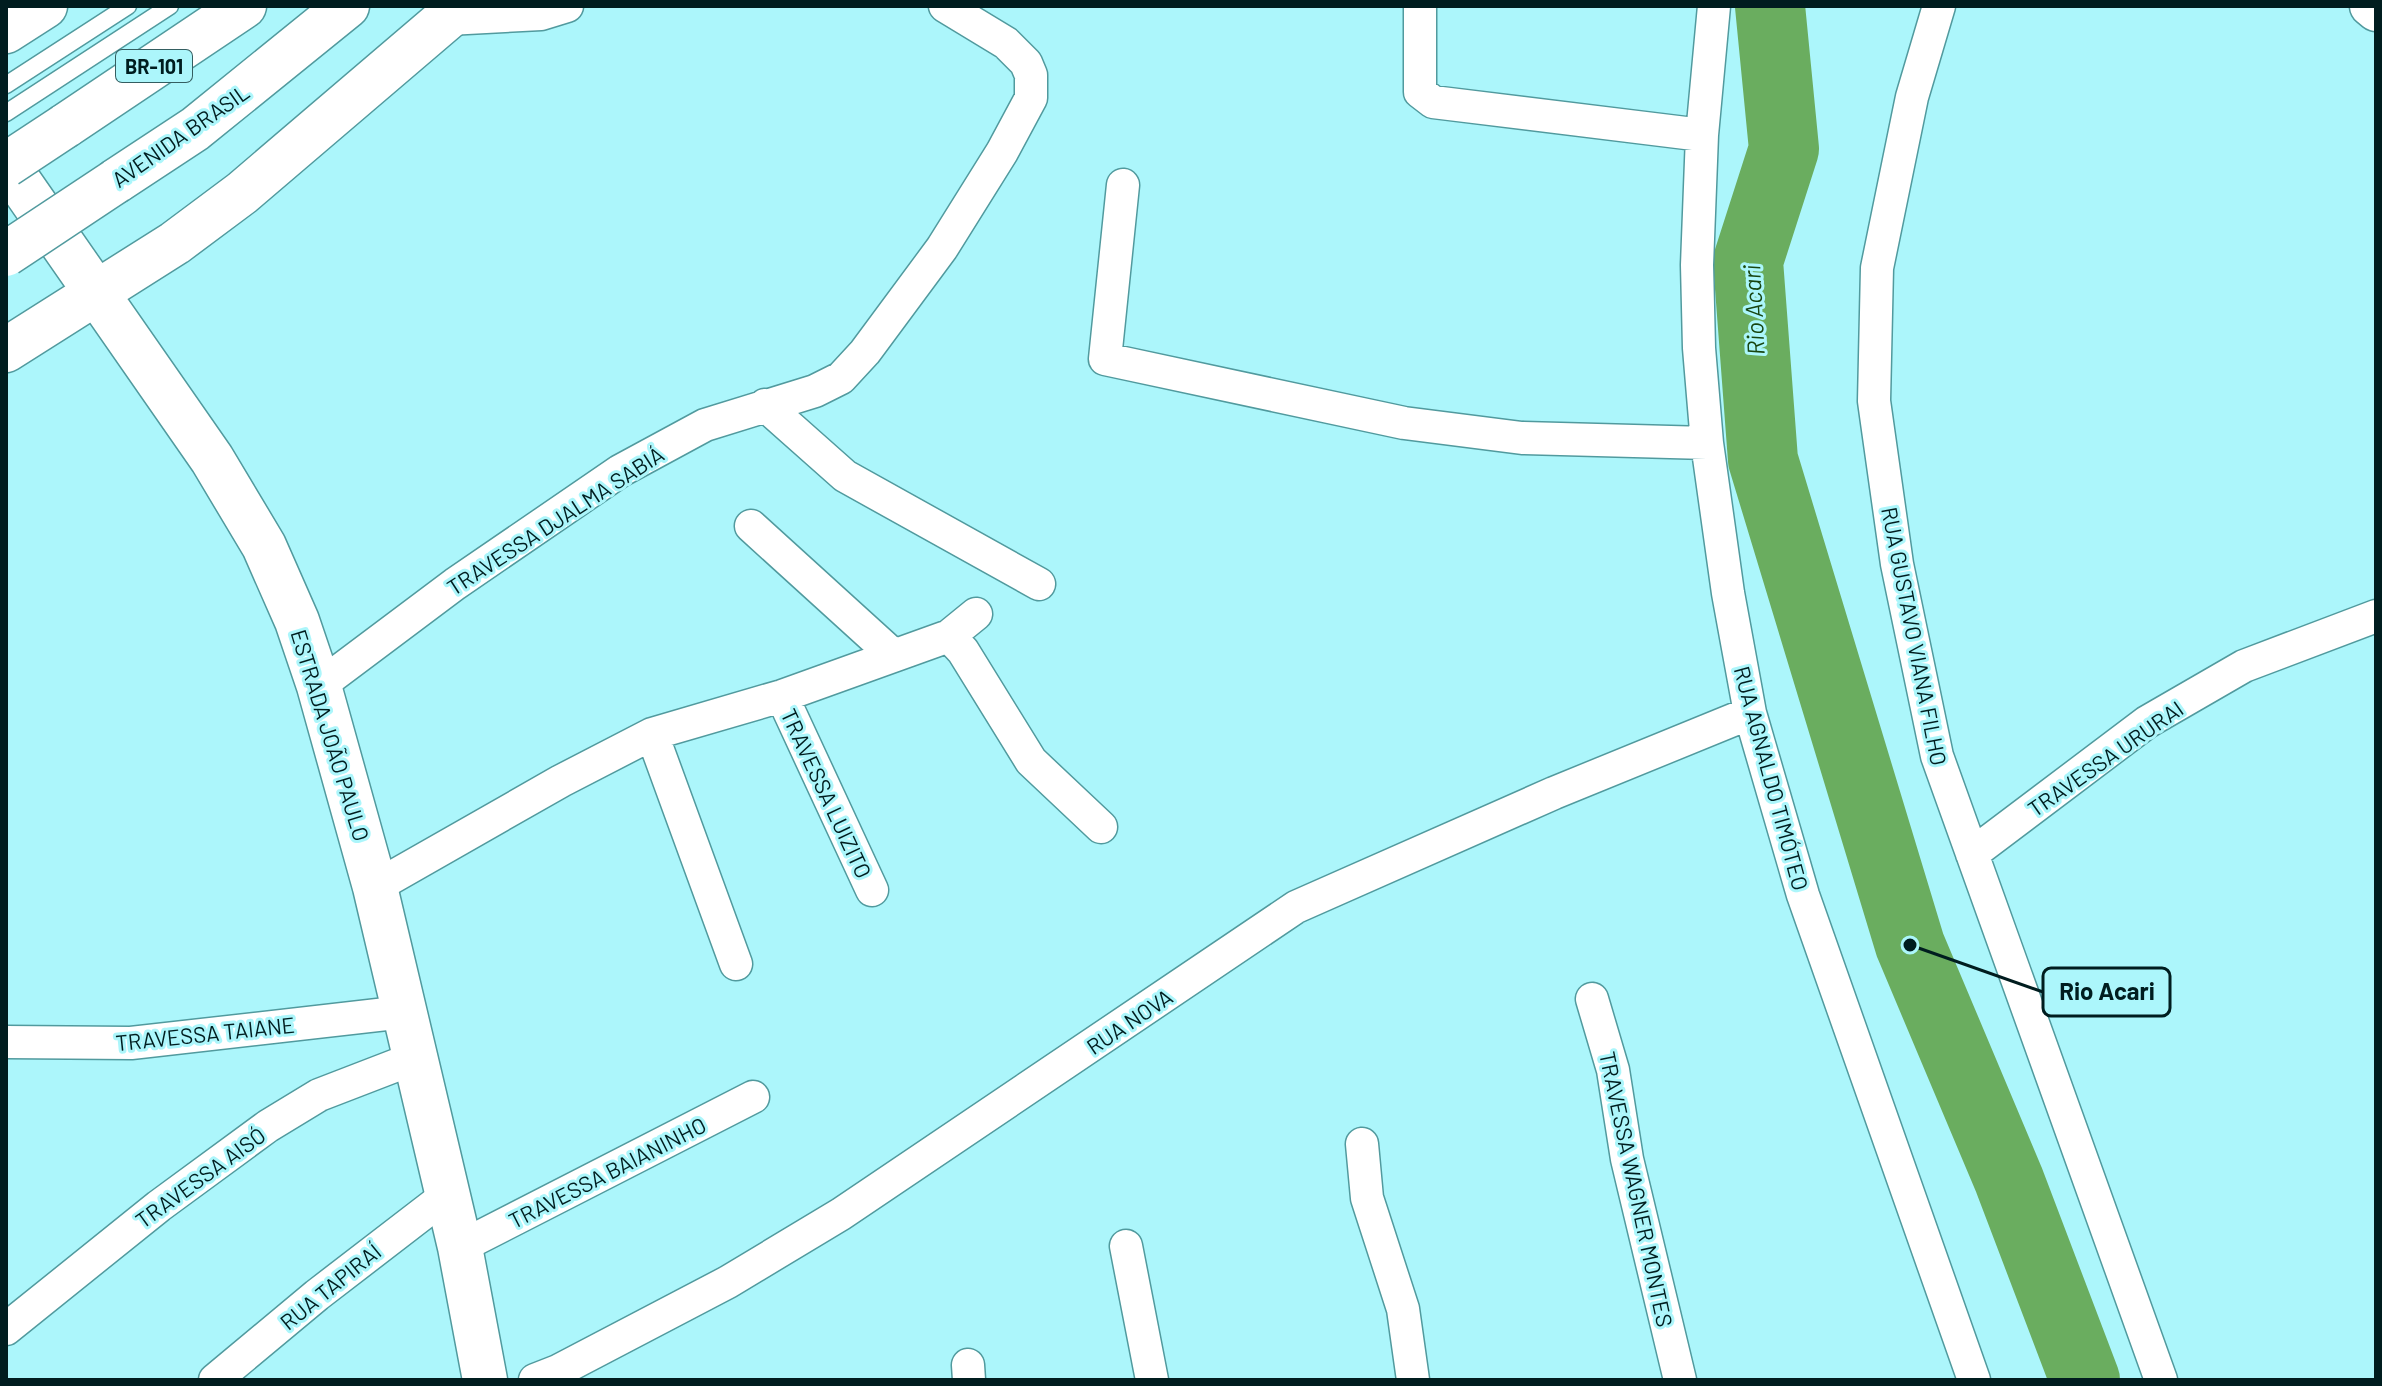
<svg xmlns="http://www.w3.org/2000/svg" width="2382" height="1386" font-family="Barlow,sans-serif">
  <style>
    .lines { fill: none; stroke-linecap: round; stroke-linejoin: round }
    .river { stroke: #6aad5f; stroke-width: 70 }
    .service-casing { stroke: #519a9e; stroke-width: 19 }
    .minor-casing { stroke: #519a9e; stroke-width: 35 }
    .tertiary-casing { stroke: #519a9e; stroke-width: 43 }
    .primary-casing { stroke: #519a9e; stroke-width: 47 }
    .motorway-casing { stroke: #519a9e; stroke-width: 47 }
    .service { stroke: #fff; stroke-width: 16 }
    .minor { stroke: #fff; stroke-width: 32 }
    .tertiary { stroke: #fff; stroke-width: 40 }
    .primary { stroke: #fff; stroke-width: 44 }
    .motorway { stroke: #fff; stroke-width: 44 }
    .primary-bridge-casing { stroke: #519a9e; stroke-width: 47; stroke-linecap: butt }
    .motorway-bridge-casing { stroke: #519a9e; stroke-width: 47; stroke-linecap: butt }
    .primary-bridge { stroke: #fff; stroke-width: 44 }
    .motorway-bridge { stroke: #fff; stroke-width: 44 }
    .labels { text-anchor: middle; dominant-baseline: central; stroke-width: 6; stroke-linejoin: round; paint-order: stroke }
    .shield { fill: #acf6fb; stroke: #345e61; stroke-width: 2 }
    .shield-label { font-size: 20px; font-weight: bold; fill: #001d1f }
    .street-label { font-size: 22px; fill: #001d1f; stroke: #acf6fb }
    .water-label { font-size: 24px; font-style: italic; fill: #174510; stroke: #acf6fb }
    .leader { fill: none; stroke: #001d1f; stroke-width: 3 }
    .callout-dot { fill: #001d1f; stroke: #acf6fb; stroke-width: 3 }
    .callout { fill: #acf6fb; stroke: #001d1f; stroke-width: 3 }
    .callout-label { font-size: 24px; text-anchor: middle; font-weight: bold; fill: #001d1f }
  </style>
  <rect width="100%" height="100%" fill="#acf6fb"/>
  <g class="lines">
    <path class="river" d="M 1770,6 L 1784,149 L 1748,261 L 1763,460 L 1910,945 L 2009,1180 L 2085,1380"/>
    <g class="service-casing">
      <path id="service" d="M 6,85 L 128,6
        M 6,113 L 170,6"/>
    </g>
    <g class="minor-casing">
      <path id="minor" d="M 1420,6 L 1420,92 L 1433,102 L 1702,135
        M 1714,6 L 1702,135 L 1697,265 L 1699,348 L 1707,443 L 1728,593 L 1750,713 L 1803,895 L 1974,1380
        M 1939,6 L 1912,97 L 1877,268 L 1874,401 L 1897,564 L 1937,756 L 2161,1380
        M 448,19 L 541,14 L 567,6
        M 1123,185 L 1105,359 L 1404,423 L 1522,438 L 1707,443
        M 765,405 L 845,476 L 1039,584
        M 751,526 L 893,655
        M 949,636 L 963,651 L 1031,761 L 1101,827
        M 319,686 L 455,584 L 620,471 L 705,425 L 815,391 L 841,378 L 865,352 L 942,248 L 1002,152 L 1031,98 L 1031,75 L 1026,63 L 1006,43 L 945,6
        M 782,696 L 872,890
        M 652,734 L 736,964
        M 1972,854 L 2147,722 L 2244,666 L 2376,616
        M 375,887 L 561,781 L 652,734 L 782,696 L 949,636 L 976,614
        M 1592,999 L 1613,1070 L 1627,1159 L 1680,1380
        M 6,1042 L 131,1043 L 404,1012
        M 1362,1144 L 1367,1198 L 1403,1309 L 1413,1380
        M 1126,1246 L 1152,1380
        M 460,1247 L 753,1097
        M 6,1329 L 159,1206 L 268,1126 L 319,1095 L 415,1058
        M 968,1365 L 969,1380
        M 215,1380 L 317,1295 L 447,1195
        M 535,1380 L 558,1371 L 728,1282 L 841,1214 L 1296,907 L 1554,793 L 1750,713"/>
    </g>
    <g class="tertiary-casing">
      <path id="tertiary" d="M 2370,6 L 2376,11"/>
    </g>
    <g class="primary-casing">
      <path id="primary" d="M 6,163 L 212,459 L 264,546 L 297,621 L 319,686 L 375,887 L 460,1247 L 485,1380
        M 116,181 L 195,129 L 347,6
        M 6,350 L 175,243 L 242,193 L 461,6"/>
    </g>
    <g class="motorway-casing">
      <path id="motorway" d="M 6,31 L 45,6
        M 65,126 L 244,6"/>
    </g>
    <use href="#service" class="service"/>
    <use href="#minor" class="minor"/>
    <use href="#tertiary" class="tertiary"/>
    <use href="#primary" class="primary"/>
    <use href="#motorway" class="motorway"/>
    <g class="primary-bridge-casing">
      <path id="primary-bridge" d="M 6,254 L 116,181"/>
    </g>
    <g class="motorway-bridge-casing">
      <path id="motorway-bridge" d="M 6,165 L 65,126"/>
    </g>
    <use href="#primary-bridge" class="primary-bridge"/>
    <use href="#motorway-bridge" class="motorway-bridge"/>
  </g>
  <g class="labels">
    <rect class="shield" x="116" y="50" width="76" height="32" rx="6"/>
    <g class="shield-label">
      <text x="154" y="66">BR-101</text>
    </g>
    <g class="street-label">
      <text transform="translate(180 135) rotate(-35)">AVENIDA BRASIL</text>
      <text transform="translate(555 520) rotate(-33)">TRAVESSA DJALMA SABIÁ</text>
      <text transform="translate(1915 636) rotate(79)">RUA GUSTAVO VIANA FILHO</text>
      <text transform="translate(331 735) rotate(73)">ESTRADA JOÃO PAULO</text>
      <text transform="translate(2105 758) rotate(-35)">TRAVESSA URURAI</text>
      <text transform="translate(1772 778) rotate(75)">RUA AGNALDO TIMÓTEO</text>
      <text transform="translate(827 793) rotate(65)">TRAVESSA LUIZITO</text>
      <text transform="translate(1129 1021) rotate(-34)">RUA NOVA</text>
      <text transform="translate(205 1033) rotate(-6)">TRAVESSA TAIANE</text>
      <text transform="translate(607 1172) rotate(-27)">TRAVESSA BAIANINHO</text>
      <text transform="translate(200 1177) rotate(-36)">TRAVESSA AISÓ</text>
      <text transform="translate(1637 1189) rotate(78)">TRAVESSA WAGNER MONTES</text>
      <text transform="translate(330 1286) rotate(-39)">RUA TAPIRAÍ</text>
    </g>
    <g class="water-label">
      <text transform="translate(1753 310) rotate(-93)">Rio Acari</text>
    </g>
  </g>
  <path class="leader" d="M1910 945L2043 992"/>
  <circle class="callout-dot" cx="1910" cy="945" r="8"/>
  <rect class="callout" x="2043" y="968" width="127" height="48" rx="8"/>
  <g class="callout-label">
    <text x="2107" y="1000">Rio Acari</text>
  </g>
  <rect width="2382" height="1386" fill="none" stroke="#001d1f" stroke-width="16"/>
</svg>
